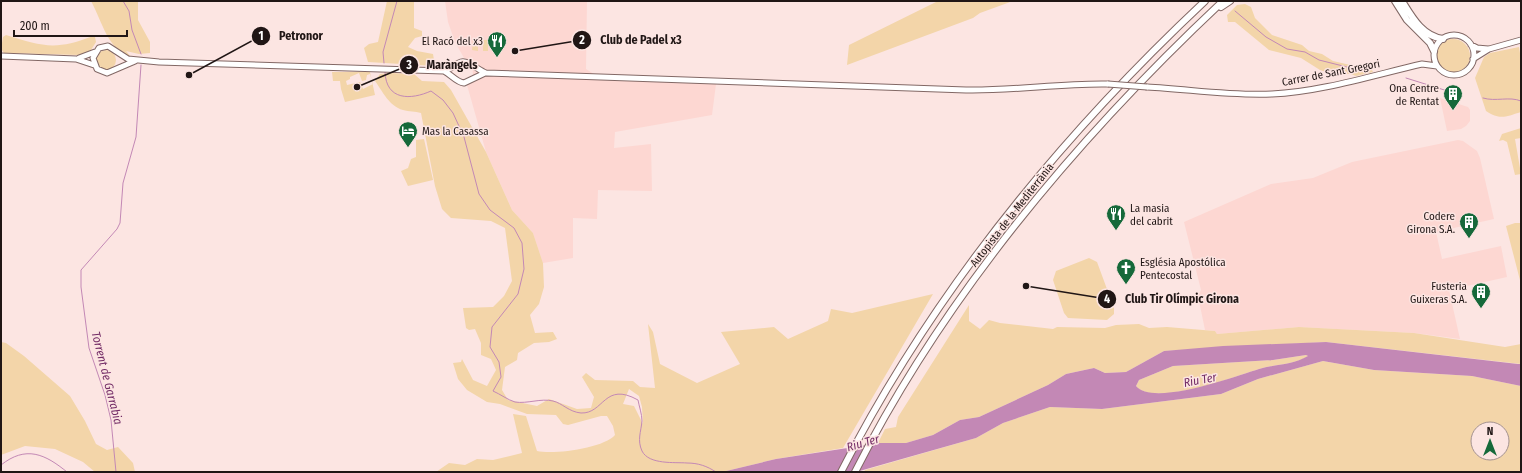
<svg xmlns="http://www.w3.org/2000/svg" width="1522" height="473" font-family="'Fira Sans Condensed',sans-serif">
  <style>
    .built { fill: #fdd7d2 }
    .green { fill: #f3d5a9; fill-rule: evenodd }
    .water { fill: #c388b5; fill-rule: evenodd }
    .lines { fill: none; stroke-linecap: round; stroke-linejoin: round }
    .stream { stroke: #c388b5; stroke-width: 1 }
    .secondary-casing { stroke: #826865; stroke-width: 7 }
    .motorway-casing { stroke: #826865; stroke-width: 8 }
    .secondary { stroke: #fff; stroke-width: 5 }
    .motorway { stroke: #fff; stroke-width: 6 }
    .secondary-bridge-casing { stroke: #826865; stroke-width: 7; stroke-linecap: butt }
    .secondary-bridge { stroke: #fff; stroke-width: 5 }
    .labels { text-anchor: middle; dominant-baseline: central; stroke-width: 3; stroke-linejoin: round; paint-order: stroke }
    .poi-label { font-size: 11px; fill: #201615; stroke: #fce5e2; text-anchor: end }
    .street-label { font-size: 11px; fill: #201615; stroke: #fce5e2 }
    .water-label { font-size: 12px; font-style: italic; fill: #732c66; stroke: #fce5e2 }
    .leader { fill: none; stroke: #201615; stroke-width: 1.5 }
    .callout-dot { fill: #201615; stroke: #fce5e2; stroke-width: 1.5 }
    .mark-label { font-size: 12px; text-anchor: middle; font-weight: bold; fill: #fff }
    .callout-label { font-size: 12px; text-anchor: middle; font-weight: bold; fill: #201615; stroke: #fce5e2; stroke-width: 3; stroke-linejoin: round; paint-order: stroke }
  </style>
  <rect width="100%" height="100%" fill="#fce5e2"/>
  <path class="built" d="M 445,1 L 587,1 L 586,69 L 603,80 L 716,84 L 712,115 L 615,132 L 614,148 L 651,144 L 652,191 L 598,190 L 597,219 L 573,218 L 573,258 L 543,263 L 533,233 L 512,210 L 486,152 L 467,85 L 473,75 L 472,61 L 464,58 L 455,42 L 448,22 Z
    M 1440,98 L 1468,107 L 1470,110 L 1470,121 L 1466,126 L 1461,129 L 1447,131 Z
    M 1458,140 L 1463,141 L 1477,151 L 1480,158 L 1494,219 L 1436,232 L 1442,259 L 1501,246 L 1507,277 L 1449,290 L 1460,339 L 1414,333 L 1299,327 L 1217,334 L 1215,331 L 1205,330 L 1198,296 L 1201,290 L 1184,222 L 1271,184 L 1313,178 L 1352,162 Z"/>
  <path class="green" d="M 91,1 L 138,1 L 138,20 L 150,42 L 150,53 L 139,54 L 126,51 L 132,58 C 107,49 103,23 91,1 Z
    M 387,1 L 414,1 L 414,28 L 422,31 L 422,36 L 415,38 L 408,47 L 417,51 L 433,54 L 435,66 L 368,62 L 364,48 L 369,44 L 378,42 Z
    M 938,1 L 1013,1 L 980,13 L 973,18 L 847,65 L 849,45 Z
    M 1245,4 L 1251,7 L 1255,18 L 1272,35 L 1302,45 L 1309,51 L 1322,54 L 1333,61 L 1372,70 L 1373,72 L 1356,76 L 1351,74 L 1333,74 L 1320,70 L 1301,58 L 1269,50 L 1235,22 L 1228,22 L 1227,15 L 1237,5 Z
    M 6,35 C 42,46 55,51 93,36 L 95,37 L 96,42 L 91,50 L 80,55 L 4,53 L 1,49 L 3,37 Z
    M 473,39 L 478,40 L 478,51 L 472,50 Z
    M1436 56a17 17 0 1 1 34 0a17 17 0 1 1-34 0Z
    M 483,40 L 488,40 L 488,51 L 483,51 Z
    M 496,40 L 502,40 L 501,51 L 496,51 Z
    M 1519,47 L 1521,59 L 1521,112 C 1505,117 1500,120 1486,111 L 1475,78 L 1484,57 L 1490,53 Z
    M96 60a10 10 0 1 1 20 0a10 10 0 1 1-20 0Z
    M 332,72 L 370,72 L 375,95 L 345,102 L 341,89 L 340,81 L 333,81 ZM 359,73 L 362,81 L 366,80 L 367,75 L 370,74 L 373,84 L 363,89 L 360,82 L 347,85 L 346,81 L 350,79 L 350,77 Z
    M 389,73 L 414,74 L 422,81 L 444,82 L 451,90 L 486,152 L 512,210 L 533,233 L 543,263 L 544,287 L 539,304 L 530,315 L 535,333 L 553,332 L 557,339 L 549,342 L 534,343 L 518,353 L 517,360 L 505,367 L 502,390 L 508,400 L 537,406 L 549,399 L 577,409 L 591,408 L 594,397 L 582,377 L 586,373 L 595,380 L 633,381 L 640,387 L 655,388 L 648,324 L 653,332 L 660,364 L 697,383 L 740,364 L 721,332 L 774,327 L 788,339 L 828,321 L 831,309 L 852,313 L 933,294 L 843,448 L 776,459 L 722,472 L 436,472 L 449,463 L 465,465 L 477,459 L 493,460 L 522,453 L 513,414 L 526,416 L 537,451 C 554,455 604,448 615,435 L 613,426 L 607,416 L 601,416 L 568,425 L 563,424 L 556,415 L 527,414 L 500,404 L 487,402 L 467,390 L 458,379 L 453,363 L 461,362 L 462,359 L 473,380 L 487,386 L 496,370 L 491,359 L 481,355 L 481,343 L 475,329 L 469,330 L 466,328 L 463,308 L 493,307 L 504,296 L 512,281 L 505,228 L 491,221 L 451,218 L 442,209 L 435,186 L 421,113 C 415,111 409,112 403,110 C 389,106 383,92 375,81 L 380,74 ZM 629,389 L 639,396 L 642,407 L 643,424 L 634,406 L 623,404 Z
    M 1521,128 L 1521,138 L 1515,139 L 1521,174 L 1515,175 L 1507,142 L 1503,140 L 1499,141 L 1502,134 Z
    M 424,139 L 433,180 L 408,186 L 401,171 L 408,168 L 411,159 L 416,157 L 416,140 Z
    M 1515,223 L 1521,223 L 1521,284 L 1506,226 Z
    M 1089,258 L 1097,262 L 1114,308 L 1114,314 L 1107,320 L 1068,318 L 1064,313 L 1053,280 L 1056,271 Z
    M 969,305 L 969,321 L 980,329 L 989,320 L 1000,323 L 1053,329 L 1057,327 L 1105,328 L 1116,325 L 1139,324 L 1149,328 L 1167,327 L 1215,331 L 1217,334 L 1299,327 L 1414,333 L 1505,347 L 1521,344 L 1521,364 L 1326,342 L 1164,351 L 1126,372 L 1105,373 L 1094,368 L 1066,374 L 1048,385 L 979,417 L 960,420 L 933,435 L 906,443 L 878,443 L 885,429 L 896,427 L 898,417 Z
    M 1,342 L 6,343 L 24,356 L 70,396 L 85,421 L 96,444 L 107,450 L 118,447 L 133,463 L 135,472 L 95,472 L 83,462 L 55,449 L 25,446 L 1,455 Z
    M 1306,355 L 1309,356 C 1293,365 1276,364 1259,369 C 1236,376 1153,408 1136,386 L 1139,380 L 1173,366 L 1273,360 Z
    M 1323,361 L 1374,370 L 1472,376 L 1521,386 L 1521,472 L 864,472 L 865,470 L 976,438 L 1003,423 L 1050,407 L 1102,409 L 1221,394 L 1258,379 ZM 1478,429 L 1502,429 L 1502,453 L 1478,453 Z"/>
  <path class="water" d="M 1326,342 L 1518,364 L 1521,364 L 1521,386 L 1472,376 L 1374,370 L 1323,361 L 1258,379 L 1221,394 L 1102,409 L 1050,407 L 1003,423 L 976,438 L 856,472 L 722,472 L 776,459 L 880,443 L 906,443 L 933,435 L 960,420 L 979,417 L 1048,385 L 1066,374 L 1094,368 L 1105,373 L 1126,372 L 1164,351 L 1223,346 ZM 1306,355 L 1308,356 C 1293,365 1276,364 1259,369 C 1236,376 1153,407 1136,386 L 1139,380 L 1173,366 L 1273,360 Z"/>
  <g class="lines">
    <path class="stream" d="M 123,1 L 129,11 L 132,30 L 141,54
      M 1235,11 L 1266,37 L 1287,49 L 1305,52 L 1319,60 L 1367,72
      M 384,63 L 383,52 L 397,1
      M 385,72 C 386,101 411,100 431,91 L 443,100 L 453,113 L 464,137 L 479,194 L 490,210 L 514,228 L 522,243 L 524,269 L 518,294 L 492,327 L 490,347 L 499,362 L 501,377 L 493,391 C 500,394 508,400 515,402 C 527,404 541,398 553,401 C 562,403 569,412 581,413 C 604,414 604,381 638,400 C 639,406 642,414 642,421 C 641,432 637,440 642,451 C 649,465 675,462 687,463 C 698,463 707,466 716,472
      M 1406,78 L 1454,93
      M 1483,98 C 1496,102 1509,96 1521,101
      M 1,465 C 26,445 45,454 67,472
      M 116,472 L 111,420 L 105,395 L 89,348 L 81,287 L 81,270 L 117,229 L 120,223 L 123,183 L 136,137 L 141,65"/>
    <g class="secondary-casing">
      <path id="secondary" d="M1434 55a20 20 0 1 1 40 0a20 20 0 1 1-40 0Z
        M 1471,45 L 1477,48 L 1488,49
        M 1,56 L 76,59 L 94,65
        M 79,58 L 95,52
        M 1473,59 L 1489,49 L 1521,40
        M 135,61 L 107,73 L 97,69 L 93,58 L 99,48 L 108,46 L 128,59 L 159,62 L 444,71 C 451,70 454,64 461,62 C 468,60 478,70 486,73 L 966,90 C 1014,91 1061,83 1108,84
        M 444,71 C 452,75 456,82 464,83 L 485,73
        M 1147,87 C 1188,89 1230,96 1272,94 C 1320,92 1374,75 1422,64 L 1437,66"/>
    </g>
    <g class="motorway-casing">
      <path id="motorway" d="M 1395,1 L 1407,20 L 1430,43 L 1434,51
        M 1402,1 C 1412,17 1422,36 1443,39
        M 1221,7 L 1230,1
        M 841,472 C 932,294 1060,137 1205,1
        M 855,472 C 946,293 1077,138 1223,1"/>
    </g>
    <use href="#secondary" class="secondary"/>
    <use href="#motorway" class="motorway"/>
    <g class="secondary-bridge-casing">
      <path id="secondary-bridge" d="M 1108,84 L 1147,87"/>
    </g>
    <use href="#secondary-bridge" class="secondary-bridge"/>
  </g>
  <defs>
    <g id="restaurant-pin" transform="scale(1)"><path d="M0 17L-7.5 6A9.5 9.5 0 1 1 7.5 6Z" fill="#16693a" stroke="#fce5e2"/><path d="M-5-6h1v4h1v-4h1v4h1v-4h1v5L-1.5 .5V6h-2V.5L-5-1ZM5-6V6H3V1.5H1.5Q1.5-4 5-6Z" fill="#fff"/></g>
    <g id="building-pin" transform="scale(1)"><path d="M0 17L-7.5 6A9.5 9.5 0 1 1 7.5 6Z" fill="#16693a" stroke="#fce5e2"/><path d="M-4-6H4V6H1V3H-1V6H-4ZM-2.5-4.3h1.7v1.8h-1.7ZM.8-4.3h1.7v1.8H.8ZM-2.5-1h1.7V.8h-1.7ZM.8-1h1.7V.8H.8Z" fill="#fff"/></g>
    <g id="hotel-pin" transform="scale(1)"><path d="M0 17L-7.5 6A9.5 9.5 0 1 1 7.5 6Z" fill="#16693a" stroke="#fce5e2"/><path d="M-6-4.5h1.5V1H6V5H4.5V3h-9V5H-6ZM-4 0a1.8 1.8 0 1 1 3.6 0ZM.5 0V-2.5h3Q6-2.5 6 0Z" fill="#fff"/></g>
    <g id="church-pin" transform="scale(1)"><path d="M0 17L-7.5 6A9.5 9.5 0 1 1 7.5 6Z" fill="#16693a" stroke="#fce5e2"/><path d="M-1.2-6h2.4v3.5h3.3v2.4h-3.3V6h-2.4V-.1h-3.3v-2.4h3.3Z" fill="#fff"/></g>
  </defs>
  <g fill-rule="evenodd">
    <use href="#restaurant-pin" x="497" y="41"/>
    <use href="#building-pin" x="1453" y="94"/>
    <use href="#hotel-pin" x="408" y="131"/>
    <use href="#restaurant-pin" x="1116" y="214"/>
    <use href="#building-pin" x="1469" y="222"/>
    <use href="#church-pin" x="1126" y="268"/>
    <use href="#building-pin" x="1481" y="292"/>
  </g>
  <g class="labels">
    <g class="poi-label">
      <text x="483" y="41">El Racó del x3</text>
      <text x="1439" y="88">Ona Centre<tspan x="1439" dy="13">de Rentat</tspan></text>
      <text x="422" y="131" text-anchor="start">Mas la Casassa</text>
      <text x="1130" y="208" text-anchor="start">La masia<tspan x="1130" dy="13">del cabrit</tspan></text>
      <text x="1455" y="216">Codere<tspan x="1455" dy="13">Girona S.A.</tspan></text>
      <text x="1140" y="262" text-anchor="start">Església Apostólica<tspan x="1140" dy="13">Pentecostal</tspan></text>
      <text x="1467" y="286">Fusteria<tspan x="1467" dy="13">Guixeras S.A.</tspan></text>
    </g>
    <g class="street-label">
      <text transform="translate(1331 73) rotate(-11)">Carrer de Sant Gregori</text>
      <text transform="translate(1012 215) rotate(-52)">Autopista de la Mediterrània</text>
    </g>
    <g class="water-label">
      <text transform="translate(107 378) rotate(76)">Torrent de Garrabia</text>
      <text transform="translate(1200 380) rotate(-11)">Riu Ter</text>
      <text transform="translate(863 443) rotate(-16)">Riu Ter</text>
    </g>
  </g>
  <path class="leader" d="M189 75L261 36M515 51L582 40M357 87L409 65M1026 286L1107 299"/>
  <g class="callout-dot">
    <circle cx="189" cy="75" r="4"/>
    <circle cx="515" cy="51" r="4"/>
    <circle cx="357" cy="87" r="4"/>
    <circle cx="1026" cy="286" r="4"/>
    <circle cx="261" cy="36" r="10"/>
    <circle cx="582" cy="40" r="10"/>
    <circle cx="409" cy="65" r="10"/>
    <circle cx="1107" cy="299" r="10"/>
  </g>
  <g class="mark-label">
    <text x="261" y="40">1</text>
    <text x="582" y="44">2</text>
    <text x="409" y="69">3</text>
    <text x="1107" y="303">4</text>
  </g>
  <g class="callout-label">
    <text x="301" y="40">Petronor</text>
    <text x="641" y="44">Club de Padel x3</text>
    <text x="452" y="69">Maràngels</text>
    <text x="1182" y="303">Club Tir Olímpic Girona</text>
  </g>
  <rect width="1522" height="473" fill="none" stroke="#201615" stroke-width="4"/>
  <g transform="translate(1490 441)"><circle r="19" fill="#fce5e2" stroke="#a49290"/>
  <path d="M0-3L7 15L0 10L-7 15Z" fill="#16693a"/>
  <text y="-6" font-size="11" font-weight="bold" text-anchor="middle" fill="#201615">N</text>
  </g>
  <path d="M14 30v6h113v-6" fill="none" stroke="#201615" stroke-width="2"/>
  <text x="20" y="30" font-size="12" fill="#201615" stroke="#fce5e2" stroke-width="3" paint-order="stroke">200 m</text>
</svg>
